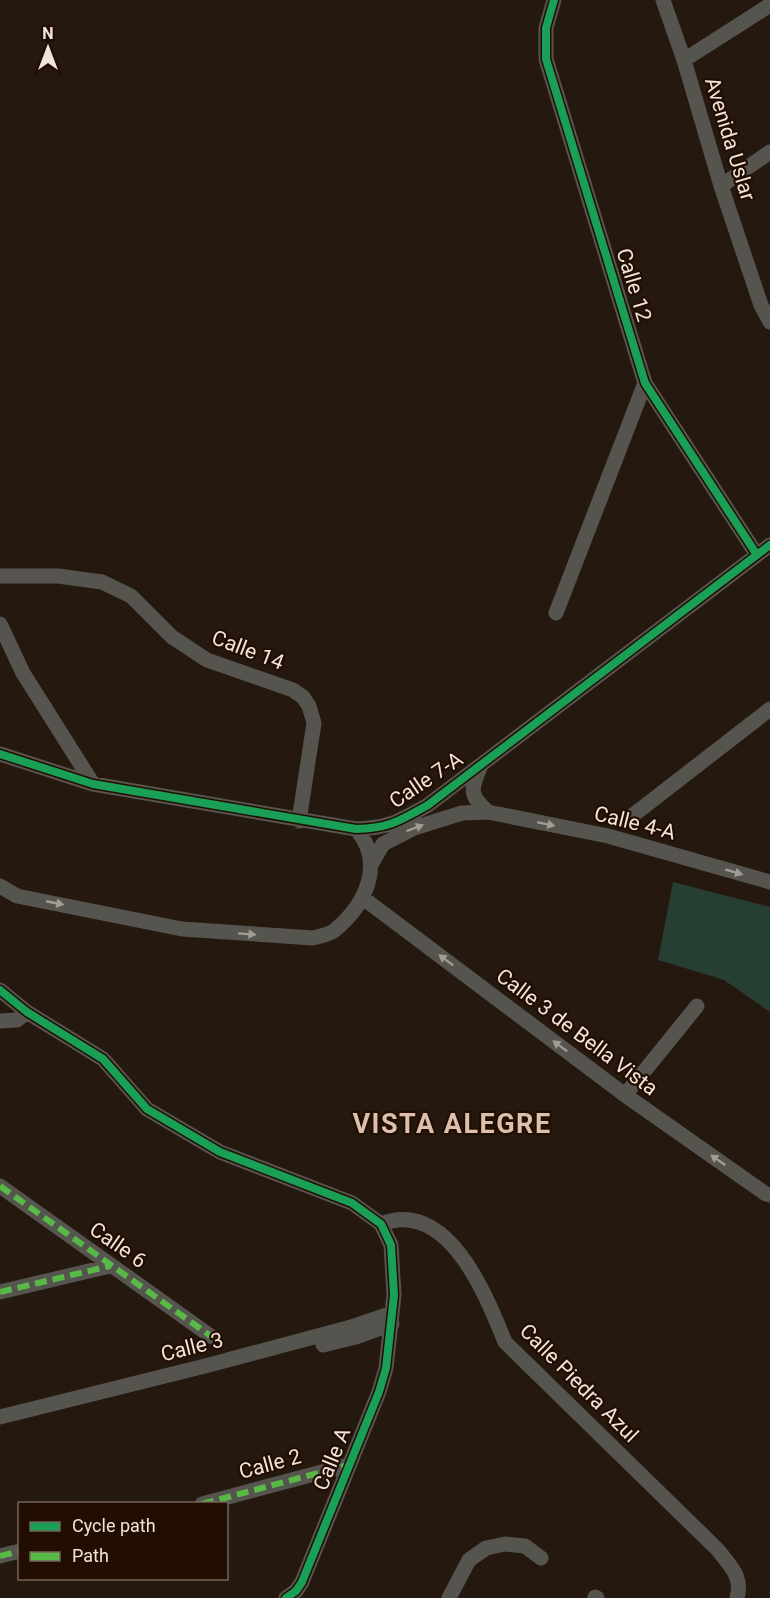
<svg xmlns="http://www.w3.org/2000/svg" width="770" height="1598" font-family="Roboto,sans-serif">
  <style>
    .green { fill: #273e32 }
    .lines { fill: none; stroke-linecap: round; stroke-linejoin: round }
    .street { stroke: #56544e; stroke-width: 15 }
    .quiet { stroke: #58b947; stroke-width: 6; stroke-dasharray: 12 6; stroke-linecap: butt }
    .cycleway-casing { stroke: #210e01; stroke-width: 11 }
    .cycleway { stroke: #1a9f57; stroke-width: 8 }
    .oneway { fill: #a49c94 }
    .labels { text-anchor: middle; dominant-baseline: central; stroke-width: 4.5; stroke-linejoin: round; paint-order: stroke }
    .street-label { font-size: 21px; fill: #f3e4db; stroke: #210e01 }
    .district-label { font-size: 27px; font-weight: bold; letter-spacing: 1.5px; fill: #dcbfac; stroke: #210e01 }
  </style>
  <rect width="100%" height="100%" fill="#24180f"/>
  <path class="green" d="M 673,882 L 770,907 L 770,1012 L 724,980 L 658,960 Z"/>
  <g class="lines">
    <path class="street" d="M 554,0 L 546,28 L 546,59 L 645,383 L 757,555
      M 663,0 L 684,60 L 721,186 L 761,305 L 770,322
      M 684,60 L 770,5
      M 721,186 L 770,152
      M 0,576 L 58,576 L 102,582 L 131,596 L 172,637 L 207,660 L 293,690 L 303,697 L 309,706 L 314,723 L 299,821
      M 556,613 L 645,383
      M 0,624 L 23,673 L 93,784
      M 0,754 L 93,784 L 356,829 C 390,828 399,821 428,805 L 770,545
      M 481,765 C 471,789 468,794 488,812
      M 632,816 L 770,709
      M 372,863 L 383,844 L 414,828 L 462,813 L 488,812 L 608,836 L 770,882
      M 0,886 L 17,896 L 182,929 L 313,938 C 319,936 329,935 335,930 C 365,905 386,863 356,829
      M 363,898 L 625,1095 L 766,1194 L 770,1195
      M 0,990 L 27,1012 L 103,1059 L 147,1109 L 220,1152 L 352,1203 L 381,1224 L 391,1245 L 394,1295 L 386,1368 L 379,1392 L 302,1582 L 296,1591 L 286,1598
      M 0,1021 L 17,1020 L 27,1012
      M 625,1095 L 697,1006
      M 0,1186 L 212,1337
      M 381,1224 C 448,1198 486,1295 505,1342 L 718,1550 C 730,1566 743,1576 737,1598
      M 0,1292 L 110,1266
      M 323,1345 L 356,1337 L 392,1324
      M 0,1417 L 205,1366 L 351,1327 L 392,1313
      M 202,1504 L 348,1465
      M 0,1556 L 20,1551
      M 595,1597 L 597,1598
      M 449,1598 L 469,1560 L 486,1548 L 505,1544 L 525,1546 L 541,1558"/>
    <path class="quiet" d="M 0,1186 L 212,1337
      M 0,1292 L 110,1266
      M 202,1504 L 348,1465
      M 0,1556 L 20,1551"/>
    <g class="cycleway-casing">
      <path id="cycleway" d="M 554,0 L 546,28 L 546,59 L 645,383 L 757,555
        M 0,754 L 93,784 L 356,829 C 390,828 399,821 428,805 L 770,545
        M 0,990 L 27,1012 L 103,1059 L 147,1109 L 220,1152 L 352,1203 L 381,1224 L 391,1245 L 394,1295 L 386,1368 L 379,1392 L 302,1582 L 296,1591 L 286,1598"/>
    </g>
    <use href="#cycleway" class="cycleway"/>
  </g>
  <defs><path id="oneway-solid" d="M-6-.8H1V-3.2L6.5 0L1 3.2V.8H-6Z" transform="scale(1.5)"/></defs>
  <g class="oneway">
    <use href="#oneway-solid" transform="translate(546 824) rotate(12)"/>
    <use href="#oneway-solid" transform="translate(415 828) rotate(-21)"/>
    <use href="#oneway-solid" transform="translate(734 872) rotate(16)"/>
    <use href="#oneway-solid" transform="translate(55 903) rotate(11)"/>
    <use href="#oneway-solid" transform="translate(247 934) rotate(4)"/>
    <use href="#oneway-solid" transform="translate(446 960) rotate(-143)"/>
    <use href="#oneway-solid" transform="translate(560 1046) rotate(-143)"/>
    <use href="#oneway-solid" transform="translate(718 1160) rotate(-145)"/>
  </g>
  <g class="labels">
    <g class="street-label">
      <text transform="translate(730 139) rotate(73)">Avenida Uslar</text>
      <text transform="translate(634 285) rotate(73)">Calle 12</text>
      <text transform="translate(248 650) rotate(21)">Calle 14</text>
      <text transform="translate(426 780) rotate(-34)">Calle 7-A</text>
      <text transform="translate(635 823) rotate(14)">Calle 4-A</text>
      <text transform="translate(577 1032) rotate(37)">Calle 3 de Bella Vista</text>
      <text transform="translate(118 1245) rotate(35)">Calle 6</text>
      <text transform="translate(192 1347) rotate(-14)">Calle 3</text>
      <text transform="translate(579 1383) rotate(45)">Calle Piedra Azul</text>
      <text transform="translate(332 1459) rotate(-68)">Calle A</text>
      <text transform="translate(270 1464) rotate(-15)">Calle 2</text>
    </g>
    <g class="district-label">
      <text x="452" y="1124">VISTA ALEGRE</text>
    </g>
  </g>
  <rect x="18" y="1502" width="210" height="78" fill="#210e01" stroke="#756458" stroke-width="1.5"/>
  <rect x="30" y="1522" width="30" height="9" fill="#1a9f57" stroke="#756458" stroke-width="1.5"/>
  <text x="72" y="1532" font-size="18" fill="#f3e4db">Cycle path</text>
  <rect x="30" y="1552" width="30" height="9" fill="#58b947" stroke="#756458" stroke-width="1.5"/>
  <text x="72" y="1562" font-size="18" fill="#f3e4db">Path</text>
  <g transform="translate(48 48)" stroke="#210e01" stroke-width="4.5" paint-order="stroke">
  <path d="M0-4.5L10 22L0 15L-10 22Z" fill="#f3e4db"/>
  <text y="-9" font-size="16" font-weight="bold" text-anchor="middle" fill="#f3e4db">N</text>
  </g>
</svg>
